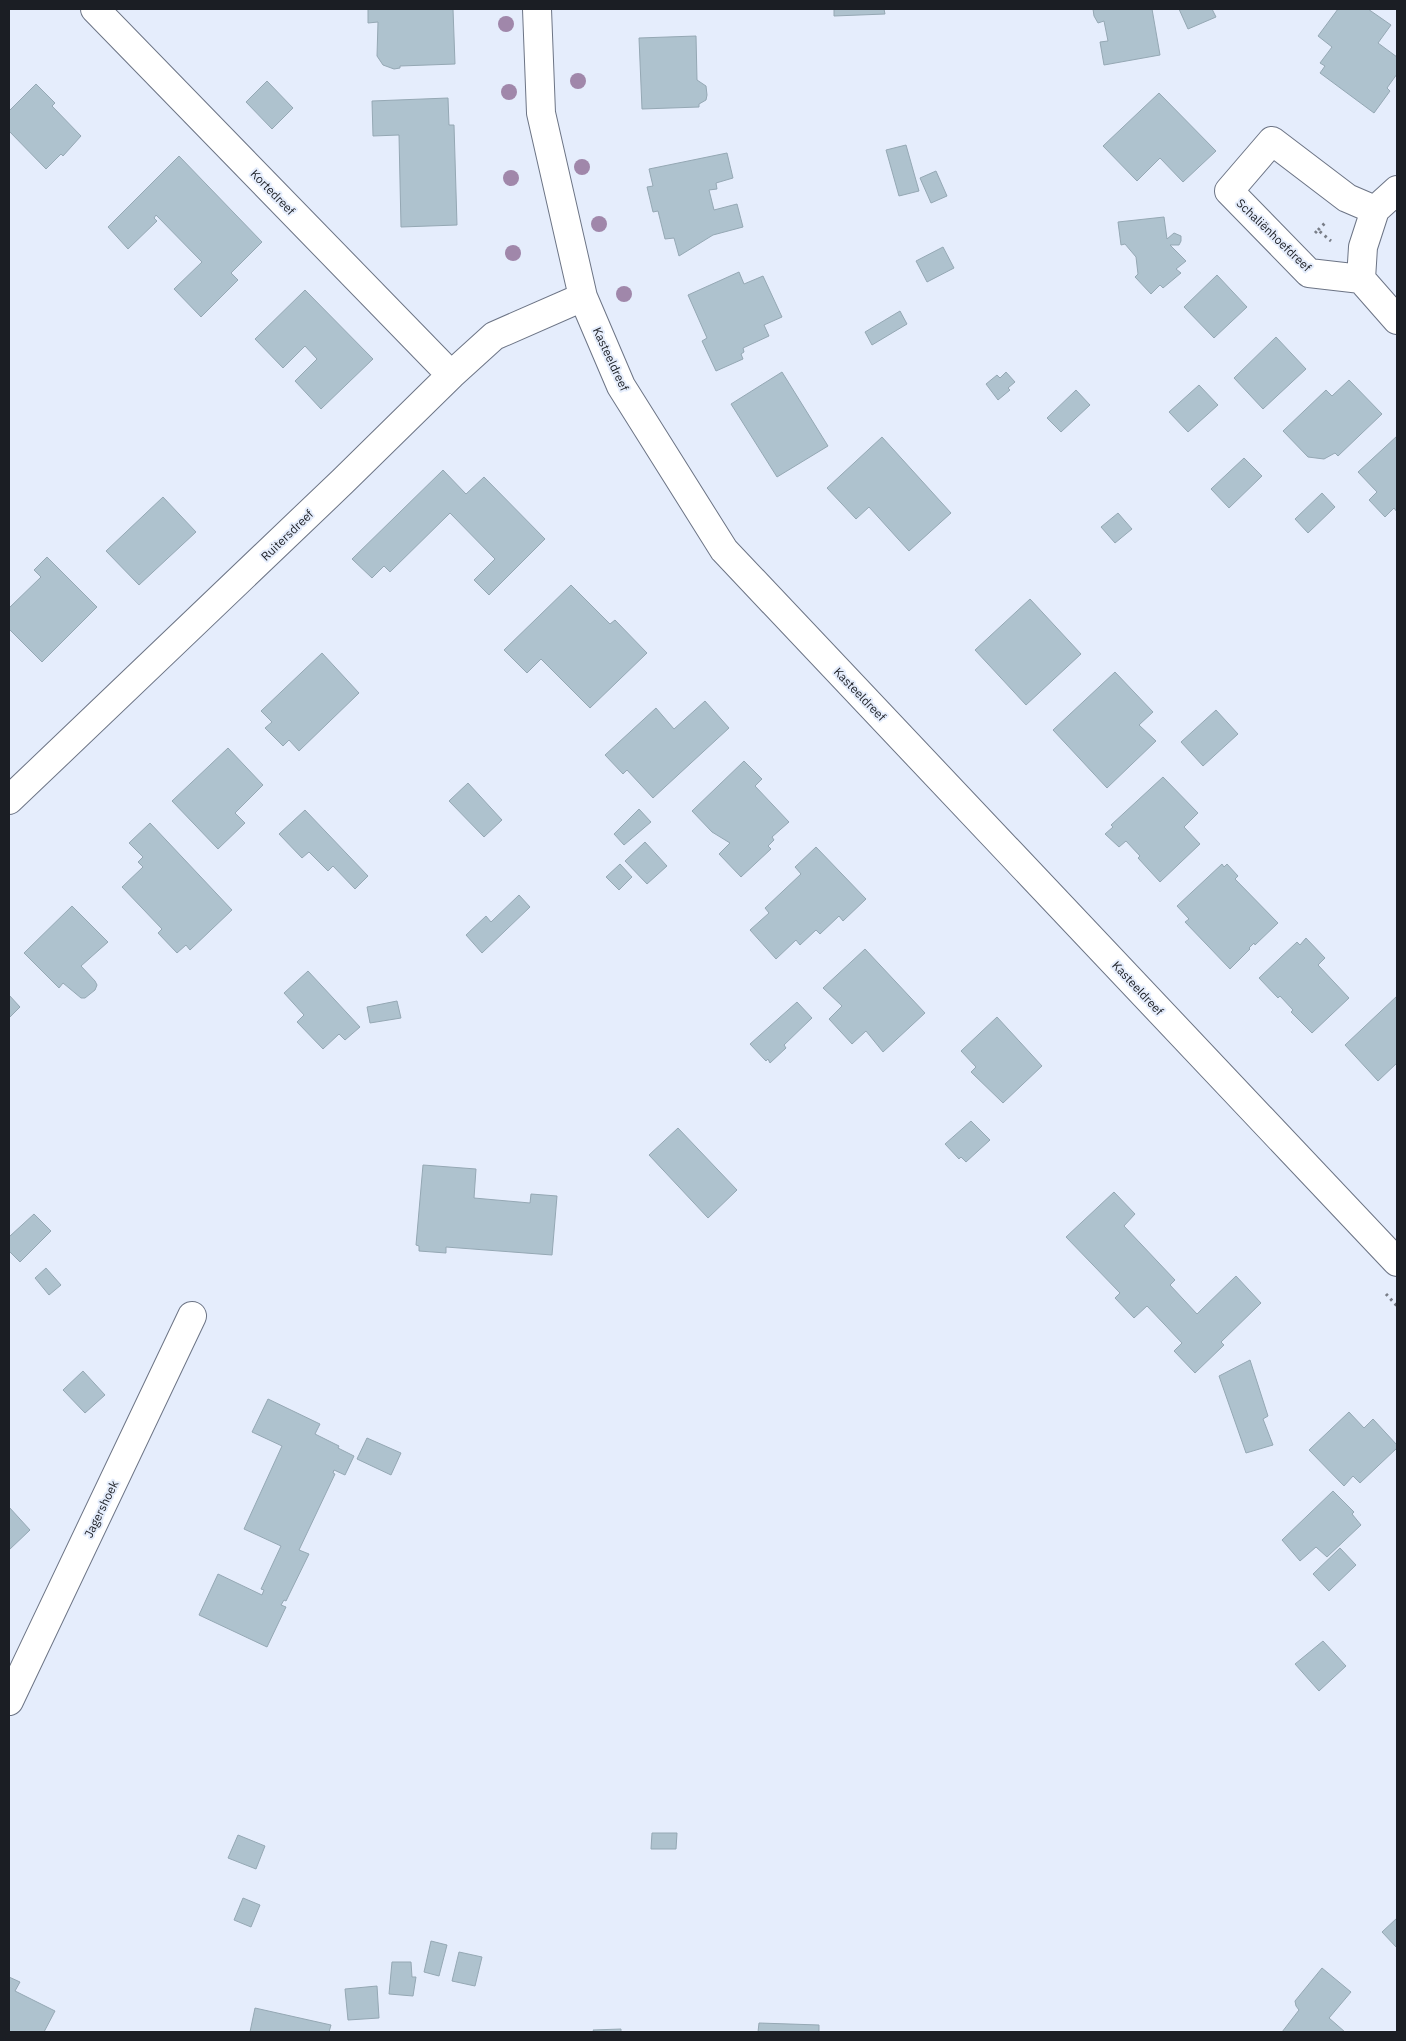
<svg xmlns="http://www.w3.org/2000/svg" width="1406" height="2041" font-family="'IBM Plex Sans',sans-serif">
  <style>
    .building { fill: #aec2ce; stroke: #95a8b4 }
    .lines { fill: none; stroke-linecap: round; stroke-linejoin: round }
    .street-casing { stroke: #6c7485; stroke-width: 30 }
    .path { stroke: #787d87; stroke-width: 3; stroke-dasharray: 2.5 4; stroke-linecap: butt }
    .street { stroke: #fff; stroke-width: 28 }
    .tree { fill: #a087aa }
    .labels { text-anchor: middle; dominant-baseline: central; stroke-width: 4; stroke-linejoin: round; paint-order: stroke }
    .street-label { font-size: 12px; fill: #1b1e24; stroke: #e5edfc }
  </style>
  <rect width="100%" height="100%" fill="#e5edfc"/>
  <path class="building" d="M 368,9 L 453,9 L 455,64 L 400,66 L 400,68 L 394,69 L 383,65 L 377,56 L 378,22 L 368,23 Z
    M 834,9 L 884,9 L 885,14 L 834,16 Z
    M 1093,9 L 1152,9 L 1160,55 L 1104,65 L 1100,42 L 1108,41 L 1104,21 L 1098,23 L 1094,16 Z
    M 1179,9 L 1212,9 L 1216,17 L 1188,29 Z
    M 1338,9 L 1368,9 L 1391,25 L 1378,43 L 1397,57 L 1397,74 L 1387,88 L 1390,91 L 1374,113 L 1320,73 L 1325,66 L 1320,63 L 1332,47 L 1318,36 Z
    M 696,36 L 697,80 L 706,86 L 707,95 L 706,100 L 699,104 L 699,107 L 642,109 L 639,38 Z
    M 267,81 L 293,108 L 272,129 L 246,102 Z
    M 36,84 L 55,103 L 52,106 L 81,136 L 63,156 L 61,154 L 46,169 L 9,131 L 9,111 Z
    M 1159,93 L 1216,151 L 1183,182 L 1160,158 L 1137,181 L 1103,146 Z
    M 448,98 L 449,125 L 454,125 L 457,225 L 401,227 L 399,135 L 373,136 L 372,101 Z
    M 906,145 L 919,191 L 899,196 L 886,150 Z
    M 727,153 L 733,178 L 716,183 L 717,189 L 709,190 L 714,210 L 737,204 L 743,227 L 713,235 L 679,256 L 674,238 L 665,239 L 658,211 L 653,212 L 647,187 L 653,186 L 649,169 Z
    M 179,156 L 262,242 L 231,273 L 238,280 L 201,317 L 174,289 L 202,262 L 156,215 L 154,218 L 157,221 L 128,249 L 108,227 Z
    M 936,171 L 947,196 L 931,203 L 920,178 Z
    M 1164,217 L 1167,239 L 1174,233 L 1181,236 L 1181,241 L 1179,245 L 1170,245 L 1186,261 L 1176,269 L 1181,273 L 1163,288 L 1160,285 L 1151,294 L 1135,277 L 1138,274 L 1136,257 L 1125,244 L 1121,245 L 1118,222 Z
    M 943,247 L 954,268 L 927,282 L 916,261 Z
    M 739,272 L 744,284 L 763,276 L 782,317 L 764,325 L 769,336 L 743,348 L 744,352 L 741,354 L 743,359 L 716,371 L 702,341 L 707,338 L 688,295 Z
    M 1217,275 L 1247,307 L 1214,338 L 1184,307 Z
    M 305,290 L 373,359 L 321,409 L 295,381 L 317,359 L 305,346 L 283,368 L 255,339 Z
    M 900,311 L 907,324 L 872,345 L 865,332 Z
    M 1276,337 L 1306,369 L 1263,409 L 1234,378 Z
    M 782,372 L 828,446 L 777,477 L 731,404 Z
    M 1006,372 L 1015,382 L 1008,388 L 1010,390 L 998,400 L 986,384 L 997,375 L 1000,378 Z
    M 1349,380 L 1382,414 L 1338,456 L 1335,453 L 1324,459 L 1308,457 L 1283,431 L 1326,390 L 1332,396 Z
    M 1199,385 L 1218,405 L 1188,432 L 1169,412 Z
    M 1076,390 L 1090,405 L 1061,432 L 1047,418 Z
    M 1397,436 L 1397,512 L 1394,508 L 1385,517 L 1369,500 L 1377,492 L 1358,472 Z
    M 882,437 L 951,513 L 909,551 L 869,507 L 856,519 L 827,488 Z
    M 1244,458 L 1262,476 L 1229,508 L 1211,489 Z
    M 443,470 L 466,494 L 484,477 L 545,539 L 489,595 L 474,580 L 495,559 L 450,513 L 390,572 L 384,566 L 372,578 L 352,559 Z
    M 1322,493 L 1335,507 L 1308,533 L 1295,519 Z
    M 163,497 L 196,532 L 139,585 L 106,551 Z
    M 1118,513 L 1132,529 L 1115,543 L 1101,527 Z
    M 47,557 L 97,607 L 42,662 L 9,629 L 9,608 L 41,577 L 34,570 Z
    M 571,585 L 610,624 L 615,620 L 647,653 L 590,708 L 541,659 L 527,673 L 504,650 Z
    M 1030,599 L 1081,654 L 1026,705 L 975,650 Z
    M 322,653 L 359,693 L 299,751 L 289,740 L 283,746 L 265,728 L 272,722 L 261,711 Z
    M 1115,672 L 1153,712 L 1139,725 L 1156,741 L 1107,788 L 1053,730 Z
    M 705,701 L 729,728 L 653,798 L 627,770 L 623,774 L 605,755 L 656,708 L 674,729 Z
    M 1216,710 L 1238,734 L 1203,766 L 1181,742 Z
    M 228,748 L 263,785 L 235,813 L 245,823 L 218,849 L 172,801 Z
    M 744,761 L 762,779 L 755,786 L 789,822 L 772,837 L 774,840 L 768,846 L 771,849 L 741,877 L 719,854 L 730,843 L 712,832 L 692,811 Z
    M 1163,777 L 1198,813 L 1184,827 L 1200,844 L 1160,882 L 1138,858 L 1140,856 L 1126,841 L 1119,847 L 1105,834 L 1113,827 L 1111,825 Z
    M 468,783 L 502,820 L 484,837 L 449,801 Z
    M 639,809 L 651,822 L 624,845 L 614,834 Z
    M 305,810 L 368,876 L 355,889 L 333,866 L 328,871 L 309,852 L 302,858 L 279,834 Z
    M 150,823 L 232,910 L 190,950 L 186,945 L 177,953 L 158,933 L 162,929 L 122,887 L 143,867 L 138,862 L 143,857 L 129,843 Z
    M 645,842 L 667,866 L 647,884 L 625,861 Z
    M 816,847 L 866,899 L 843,921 L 839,916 L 820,934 L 816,930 L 800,945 L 796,940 L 776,959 L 750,930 L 769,913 L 765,908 L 801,874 L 795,867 Z
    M 620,864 L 632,877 L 619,890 L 606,877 Z
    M 1222,864 L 1224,867 L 1227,864 L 1238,876 L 1235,879 L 1278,923 L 1255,945 L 1254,943 L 1249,948 L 1250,949 L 1230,969 L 1185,922 L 1189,919 L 1177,906 Z
    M 519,895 L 530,907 L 482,953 L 466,935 L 486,916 L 491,922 Z
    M 72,906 L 108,942 L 81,966 L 95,981 L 97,985 L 95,990 L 85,998 L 81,998 L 63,983 L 59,988 L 24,953 Z
    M 1306,938 L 1325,958 L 1318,965 L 1349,998 L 1312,1033 L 1291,1012 L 1293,1010 L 1280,996 L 1278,998 L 1259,978 L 1297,942 L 1300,945 Z
    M 865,949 L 925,1013 L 883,1052 L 866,1031 L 852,1044 L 829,1019 L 842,1006 L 823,988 Z
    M 308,971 L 360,1027 L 345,1040 L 339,1034 L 323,1049 L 297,1022 L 304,1015 L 284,993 Z
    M 9,995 L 20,1007 L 9,1018 Z
    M 1397,996 L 1397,1063 L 1378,1081 L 1345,1045 Z
    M 397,1001 L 401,1018 L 370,1023 L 367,1007 Z
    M 797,1002 L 812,1018 L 784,1045 L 786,1048 L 770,1063 L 768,1059 L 766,1061 L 750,1044 Z
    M 997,1017 L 1042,1066 L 1003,1103 L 971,1072 L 976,1067 L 961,1051 Z
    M 971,1121 L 990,1140 L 966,1162 L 961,1157 L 959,1159 L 945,1144 Z
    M 678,1128 L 737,1190 L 708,1218 L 649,1155 Z
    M 423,1165 L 476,1169 L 474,1198 L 530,1203 L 531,1194 L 557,1196 L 552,1255 L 446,1247 L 446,1253 L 419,1251 L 419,1246 L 416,1245 Z
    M 1114,1192 L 1135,1214 L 1124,1226 L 1175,1280 L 1170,1285 L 1197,1314 L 1236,1276 L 1261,1303 L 1221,1342 L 1224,1345 L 1195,1373 L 1174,1351 L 1182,1343 L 1147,1306 L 1134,1318 L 1115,1298 L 1120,1293 L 1066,1237 Z
    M 34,1214 L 51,1231 L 20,1262 L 9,1251 L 9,1235 L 10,1236 Z
    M 46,1268 L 61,1285 L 49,1295 L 35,1278 Z
    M 1250,1360 L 1268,1416 L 1263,1419 L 1273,1445 L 1246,1453 L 1219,1376 Z
    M 83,1371 L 105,1395 L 85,1413 L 63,1390 Z
    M 268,1399 L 320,1424 L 315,1434 L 339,1446 L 338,1448 L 354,1456 L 345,1475 L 334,1470 L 333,1473 L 335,1474 L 299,1550 L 309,1554 L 286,1601 L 284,1600 L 281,1605 L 286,1607 L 267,1647 L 199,1615 L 218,1574 L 262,1595 L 264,1590 L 261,1589 L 281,1546 L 244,1529 L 282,1446 L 252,1432 Z
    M 1349,1412 L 1364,1428 L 1373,1419 L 1397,1445 L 1397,1448 L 1360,1483 L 1353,1476 L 1344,1486 L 1309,1450 Z
    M 367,1438 L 401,1453 L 391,1475 L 357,1459 Z
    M 1333,1491 L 1354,1512 L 1352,1514 L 1361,1525 L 1327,1557 L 1316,1547 L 1300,1561 L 1282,1540 Z
    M 9,1507 L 30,1530 L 9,1550 Z
    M 1340,1548 L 1356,1565 L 1329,1591 L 1313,1574 Z
    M 1323,1641 L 1346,1666 L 1319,1691 L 1295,1664 Z
    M 652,1833 L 677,1833 L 676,1849 L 651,1849 Z
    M 238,1835 L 265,1846 L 256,1869 L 228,1858 Z
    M 243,1898 L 260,1905 L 251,1927 L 234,1920 Z
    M 1397,1918 L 1397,1948 L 1382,1932 Z
    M 431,1941 L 447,1945 L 439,1976 L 424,1972 Z
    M 459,1952 L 482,1957 L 475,1986 L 452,1981 Z
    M 392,1962 L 411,1962 L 412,1977 L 416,1977 L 413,1996 L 389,1994 Z
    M 1322,1968 L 1351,1992 L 1329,2018 L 1345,2032 L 1282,2032 L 1299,2010 L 1296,2006 L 1295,2001 Z
    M 9,1977 L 20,1982 L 15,1991 L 55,2011 L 44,2032 L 9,2032 Z
    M 377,1986 L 379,2018 L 348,2020 L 345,1989 Z
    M 255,2008 L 331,2025 L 329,2032 L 250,2032 Z
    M 759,2023 L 819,2025 L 819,2032 L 758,2032 Z
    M 621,2029 L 621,2032 L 594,2032 L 593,2030 Z"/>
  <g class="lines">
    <g class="street-casing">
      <path id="street" d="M 95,9 L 451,375
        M 537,9 L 541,113 L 583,297 L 621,386 L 724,550 L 1397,1262
        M 1397,190 L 1375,210 L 1363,247 L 1361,279 L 1397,320
        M 1361,279 L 1309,273 L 1229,191 L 1272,141 L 1347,198 L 1375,210
        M 9,800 L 343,481 L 451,375 L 494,336 L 583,297
        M 9,1701 L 192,1316"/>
    </g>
    <path class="path" d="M 1318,230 L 1326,222
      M 1315,233 L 1318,230 L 1331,241
      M 1386,1294 L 1397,1306"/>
    <use href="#street" class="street"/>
  </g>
  <g class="tree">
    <circle cx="506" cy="24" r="8"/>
    <circle cx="578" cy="81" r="8"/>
    <circle cx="509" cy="92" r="8"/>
    <circle cx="582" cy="167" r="8"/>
    <circle cx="511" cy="178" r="8"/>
    <circle cx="599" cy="224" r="8"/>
    <circle cx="513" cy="253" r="8"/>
    <circle cx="624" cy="294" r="8"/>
  </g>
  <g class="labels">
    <g class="street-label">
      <text transform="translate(273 192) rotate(46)">Kortedreef</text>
      <text transform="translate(1274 235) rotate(44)">Schaliënhoefdreef</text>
      <text transform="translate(611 359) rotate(65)">Kasteeldreef</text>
      <text transform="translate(287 535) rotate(-44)">Ruitersdreef</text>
      <text transform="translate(860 694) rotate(46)">Kasteeldreef</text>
      <text transform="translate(1138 988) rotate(47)">Kasteeldreef</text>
      <text transform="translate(101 1509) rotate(-64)">Jagershoek</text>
    </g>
  </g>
  <rect width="1406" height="2041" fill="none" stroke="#1b1e24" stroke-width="20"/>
</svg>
